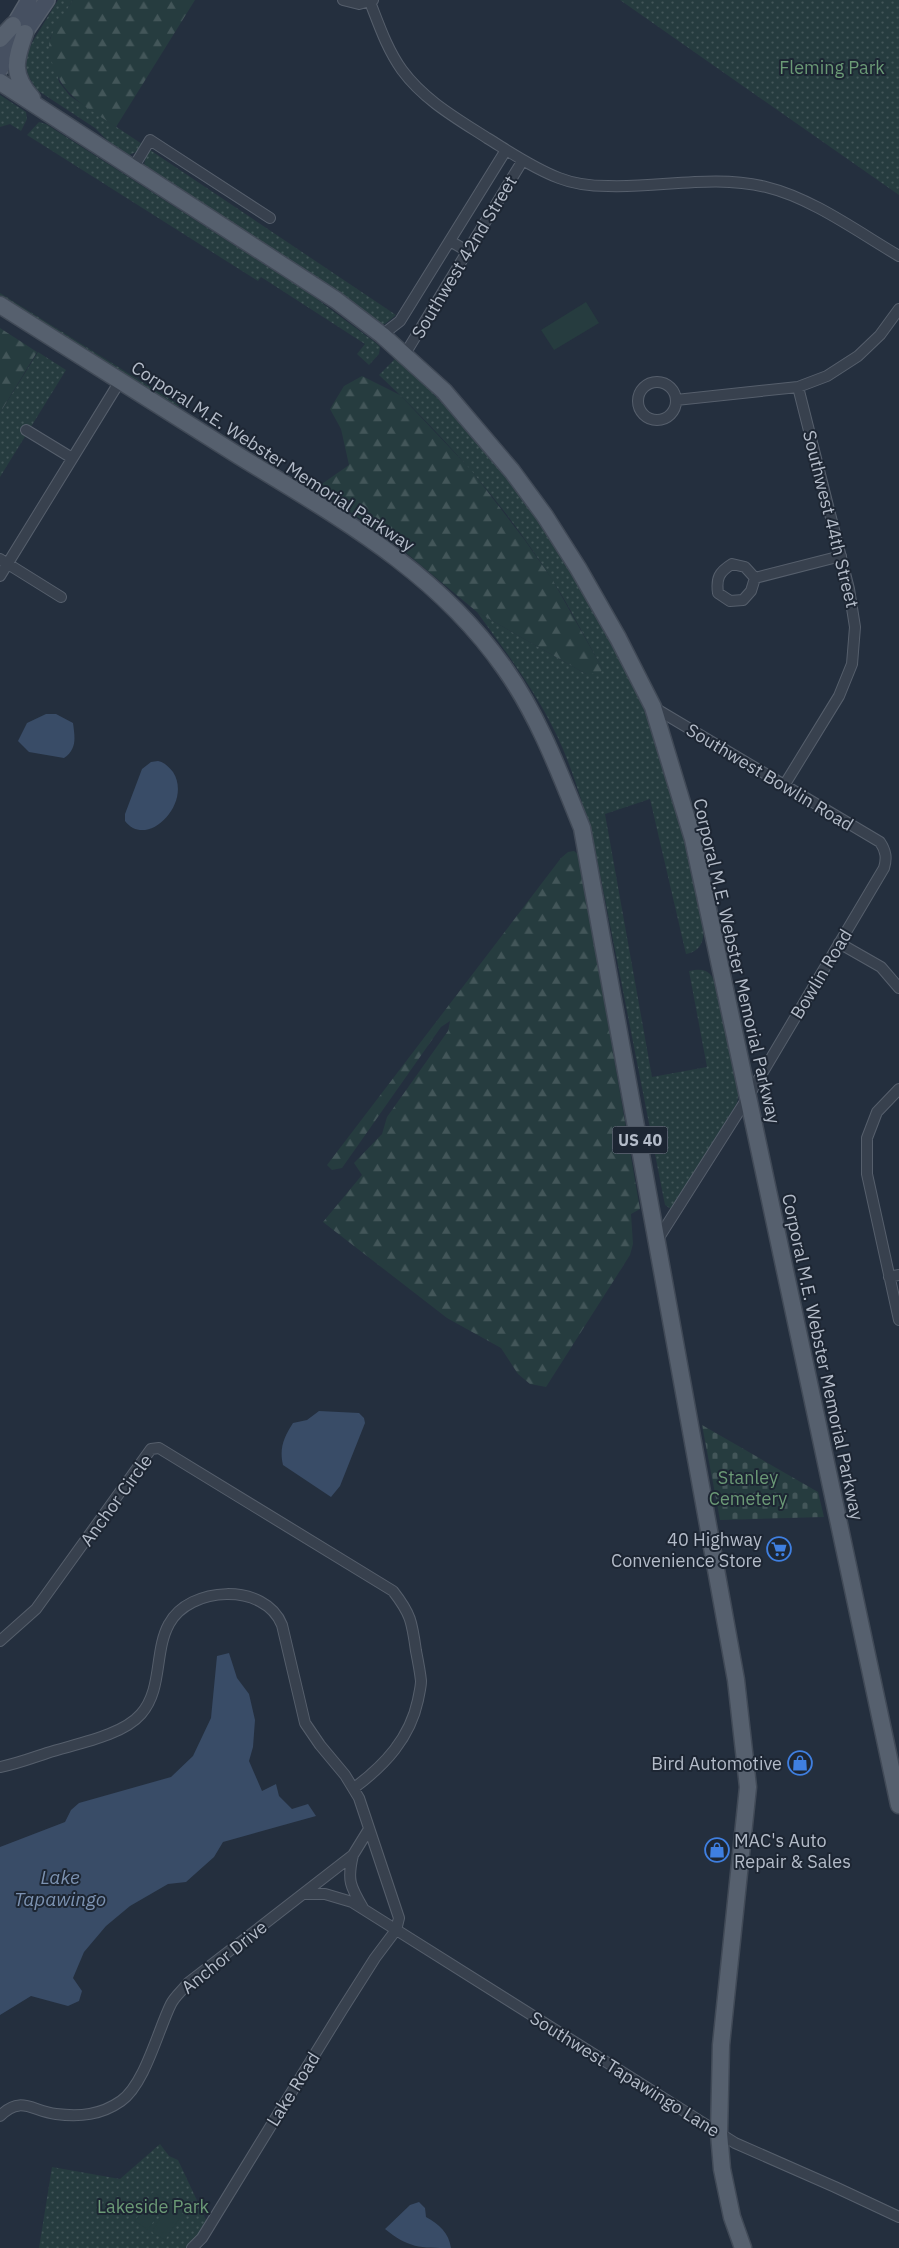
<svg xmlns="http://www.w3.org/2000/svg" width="899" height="2248" font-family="'IBM Plex Sans',sans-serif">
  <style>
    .grass { fill: url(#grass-dots) }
    .forest { fill: url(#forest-firs) }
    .cemetery { fill: url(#cemetery-stones) }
    .garden { fill: #263c3f }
    .water { fill: #394c67 }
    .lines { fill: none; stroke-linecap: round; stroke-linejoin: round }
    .minor-casing { stroke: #565f6c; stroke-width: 12 }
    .secondary-casing { stroke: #565f6c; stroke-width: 18 }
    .primary-casing { stroke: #414a57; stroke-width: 19 }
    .minor { stroke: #38414e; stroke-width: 10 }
    .secondary { stroke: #465061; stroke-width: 15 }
    .primary { stroke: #56606e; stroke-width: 16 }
    .labels { text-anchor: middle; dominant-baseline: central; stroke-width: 4; stroke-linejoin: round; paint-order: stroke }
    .shield { fill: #1d2633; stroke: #878f9c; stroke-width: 1 }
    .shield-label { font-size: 16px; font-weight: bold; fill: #b4bcc9 }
    .park-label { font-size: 18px; fill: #6b9a76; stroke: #1d2633 }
    .street-label { font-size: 18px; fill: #b4bcc9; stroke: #1d2633 }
    .poi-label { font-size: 18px; fill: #b4bcc9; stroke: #1d2633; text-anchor: end }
    .water-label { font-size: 19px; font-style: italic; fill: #7c92b1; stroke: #1d2633 }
  </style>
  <defs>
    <pattern id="grass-dots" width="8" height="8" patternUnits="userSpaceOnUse" patternTransform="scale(1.25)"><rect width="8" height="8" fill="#263c3f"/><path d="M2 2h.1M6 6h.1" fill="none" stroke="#435659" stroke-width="1.8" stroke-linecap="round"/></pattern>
    <pattern id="forest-firs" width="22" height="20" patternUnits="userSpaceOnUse" patternTransform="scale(1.25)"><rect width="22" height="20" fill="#263c3f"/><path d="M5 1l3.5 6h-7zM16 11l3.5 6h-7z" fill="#435659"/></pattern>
    <pattern id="cemetery-stones" width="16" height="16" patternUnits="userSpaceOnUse" patternTransform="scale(1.25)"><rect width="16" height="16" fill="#263c3f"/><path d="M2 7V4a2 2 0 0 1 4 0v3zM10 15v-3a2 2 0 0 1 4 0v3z" fill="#435659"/></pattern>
  </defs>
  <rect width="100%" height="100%" fill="#242f3e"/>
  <path class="grass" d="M 58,0 L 73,0 L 50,38 L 59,82 L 70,96 L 142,144 L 136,152 L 129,155 L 108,141 L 95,128 L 37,90 L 29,77 L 26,67 L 27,54 L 33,41 Z
    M 620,0 L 899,0 L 899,195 Z
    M 0,95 L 26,112 L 27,119 L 21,131 L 10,124 L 0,127 Z
    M 39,122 L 46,124 L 310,294 L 376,343 L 380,347 L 379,354 L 369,365 L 357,354 L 365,344 L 261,277 L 258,281 L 27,135 Z
    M 150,150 L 396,315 L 385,324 L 381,324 L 331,287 L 144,165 L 146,155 Z
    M 0,293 L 179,405 L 178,407 L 0,296 Z
    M 38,352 L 66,370 L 0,477 L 0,413 Z
    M 395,359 C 419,377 442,403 462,425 C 496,462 527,500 554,541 C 568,562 579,585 592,607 C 603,628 617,648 627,670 C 658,738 680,812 696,886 C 700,905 716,950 686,954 L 650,799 L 605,814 L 652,1077 L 707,1067 L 689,971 C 706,967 711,972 717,986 L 739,1089 L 737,1103 L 671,1209 L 665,1205 C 649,1123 633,1042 617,960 C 603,889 591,816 563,749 C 542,699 508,655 477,612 L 586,674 L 602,668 C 585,638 570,607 551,578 C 504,504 444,436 379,375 Z
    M 160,2144 L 169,2156 L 178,2160 L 209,2226 L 189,2248 L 39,2248 L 52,2167 L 120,2179 Z"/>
  <path class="forest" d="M 73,0 L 195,0 L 116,127 C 87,107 61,96 51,59 C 49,52 48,44 51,37 C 56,24 66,12 73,0 Z
    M 0,328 L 37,352 L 0,413 Z
    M 362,376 L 400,395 L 471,470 L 524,539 L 552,579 L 602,668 L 601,673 L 586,674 L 477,612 L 393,542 L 316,488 L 349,465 L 341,429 L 330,409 L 344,386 Z
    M 574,851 L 579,855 L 640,1209 L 631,1214 L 633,1244 L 630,1255 L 546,1387 L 530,1384 L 518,1374 L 501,1348 L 447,1318 L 323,1222 L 362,1175 L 354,1163 L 382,1134 L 387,1117 L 448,1031 L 450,1021 L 441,1027 L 342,1168 L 332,1170 L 327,1165 L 561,858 L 568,852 Z"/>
  <path class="cemetery" d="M 702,1425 L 818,1492 L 824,1517 L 720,1520 Z"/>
  <path class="garden" d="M 586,302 L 599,323 L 554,350 L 541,330 Z
    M 153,2192 L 167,2200 L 148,2230 L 135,2221 Z
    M 170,2202 L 184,2211 L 165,2240 L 152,2232 Z"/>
  <path class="water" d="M 46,714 L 56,714 L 73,723 C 75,738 77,749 64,758 L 29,752 L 18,741 L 27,723 Z
    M 158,761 C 164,762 169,767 173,772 C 193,803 147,850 125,821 L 125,814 L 142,769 L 151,762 Z
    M 319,1411 L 359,1413 L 364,1418 L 365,1423 L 340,1486 L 331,1497 L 283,1465 C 279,1448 284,1437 293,1423 L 307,1420 Z
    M 229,1653 L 237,1678 L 249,1694 L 255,1720 L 253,1747 L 249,1761 L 262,1791 L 276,1784 L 279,1796 L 292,1809 L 308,1804 L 316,1816 L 223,1842 L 214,1857 L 186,1882 L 168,1884 L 130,1906 L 106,1926 L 84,1952 L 73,1978 L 82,1991 L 79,2001 L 68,2006 L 31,1996 L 0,2015 L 0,1847 L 65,1822 L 71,1810 L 79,1803 L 171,1777 L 193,1756 L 211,1718 L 217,1656 Z
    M 419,2202 L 425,2208 L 426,2217 C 439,2224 449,2233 451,2248 C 420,2248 408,2248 385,2229 L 410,2205 Z"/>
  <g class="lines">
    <g class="minor-casing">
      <path id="minor" d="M 343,0 L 359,4 L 373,0
        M 370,2 C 379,25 387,49 402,70 C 424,100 456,118 487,138 C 510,152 533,168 559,178 C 574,184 592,186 608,186 C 661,188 713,174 766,187 C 812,198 858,232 899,256
        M 133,168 L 150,140 L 270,218
        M 450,241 L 467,251
        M 382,335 L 400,321 L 506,150
        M 405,354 L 523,160
        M638 401a19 19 0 1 1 38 0a19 19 0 1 1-38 0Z
        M 676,400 L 798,387 L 827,376 L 858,356 L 880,335 L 899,309
        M 26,430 L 72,458
        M 0,559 L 61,597
        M 0,576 L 120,381
        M 755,578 L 751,591 L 743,600 L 730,601 L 718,593 C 716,578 719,572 732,564 L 745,567 L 755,578 L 841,556
        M 653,707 L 880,842 C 886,851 887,858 884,868 L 748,1097 L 658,1239
        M 785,784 L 839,696 L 852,664 L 855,627 L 849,589 L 798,387
        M 839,943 L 881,967 L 899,988
        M 899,1089 L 877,1112 L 867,1138 L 867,1174 L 899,1320
        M 889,1277 L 899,1275
        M 0,1641 L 36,1609 L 151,1449 L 159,1448 L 393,1591 C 411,1614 412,1622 416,1651 C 418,1661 420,1671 421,1681 C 421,1687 419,1694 418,1700 C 410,1738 385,1765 354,1788
        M 0,1767 C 16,1764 32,1758 47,1753 C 75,1744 122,1736 141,1714 C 163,1689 154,1651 169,1624 C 189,1586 265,1582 282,1625 L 305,1723 L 320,1745 L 345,1775 L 359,1798 L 399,1918 L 396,1930 L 375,1958 L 342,2010 L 202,2238 L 192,2248
        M 353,1855 C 347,1880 350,1886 363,1908
        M 304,1894 L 325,1894 L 352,1902 L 735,2143 L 835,2187 L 899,2217
        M 0,2116 C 21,2095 32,2111 56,2114 C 80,2117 101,2115 121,2101 C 145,2084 158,2030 171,2004 C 175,1996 183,1990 188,1983 L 353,1855 L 369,1829"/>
    </g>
    <g class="secondary-casing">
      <path id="secondary" d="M 0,49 L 29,0
        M 0,69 L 47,0"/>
    </g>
    <g class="primary-casing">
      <path id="primary" d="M 25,33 C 15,61 11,74 32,98
        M 0,39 L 13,25
        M 0,82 L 336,300 L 382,335 L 444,391 L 512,471 L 545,516 L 578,568 L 618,638 L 653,707 L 693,839 L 899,1805
        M 0,305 C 80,355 159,406 239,456 C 338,517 437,571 505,669 C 539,717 560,774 582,828 L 736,1680 L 748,1787 L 721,2045 L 719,2133 L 722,2169 L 732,2217 L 743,2248"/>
    </g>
    <use href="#minor" class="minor"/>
    <use href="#secondary" class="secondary"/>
    <use href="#primary" class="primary"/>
  </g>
  <defs>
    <g id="supermarket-ring" transform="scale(1.25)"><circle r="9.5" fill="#1d2633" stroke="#3f7fe0" stroke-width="1.5"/><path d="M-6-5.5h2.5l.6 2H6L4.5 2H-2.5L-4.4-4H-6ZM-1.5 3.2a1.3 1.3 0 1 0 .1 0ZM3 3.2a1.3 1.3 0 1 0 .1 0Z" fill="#3f7fe0"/></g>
    <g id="shop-ring" transform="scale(1.25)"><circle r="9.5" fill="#1d2633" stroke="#3f7fe0" stroke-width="1.5"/><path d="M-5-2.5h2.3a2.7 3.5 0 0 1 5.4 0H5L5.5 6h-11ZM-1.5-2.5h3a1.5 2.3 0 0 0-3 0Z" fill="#3f7fe0"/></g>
  </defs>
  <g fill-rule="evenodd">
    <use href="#supermarket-ring" x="779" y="1549"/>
    <use href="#shop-ring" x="800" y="1763"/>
    <use href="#shop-ring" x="717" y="1850"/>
  </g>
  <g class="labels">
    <rect class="shield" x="612.5" y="1126.5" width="55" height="27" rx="4"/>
    <g class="shield-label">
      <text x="640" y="1140">US 40</text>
    </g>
    <g class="park-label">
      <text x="832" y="67">Fleming Park</text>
      <text x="748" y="1477">Stanley<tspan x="748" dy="21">Cemetery</tspan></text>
      <text x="153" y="2206">Lakeside Park</text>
    </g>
    <g class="street-label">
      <text transform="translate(464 257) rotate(-59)">Southwest 42nd Street</text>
      <text transform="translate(273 456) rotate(33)">Corporal M.E. Webster Memorial Parkway</text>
      <text transform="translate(831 519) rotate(76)">Southwest 44th Street</text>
      <text transform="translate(770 777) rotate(31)">Southwest Bowlin Road</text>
      <text transform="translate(737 961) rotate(77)">Corporal M.E. Webster Memorial Parkway</text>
      <text transform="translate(821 974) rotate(-59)">Bowlin Road</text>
      <text transform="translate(823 1357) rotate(78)">Corporal M.E. Webster Memorial Parkway</text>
      <text transform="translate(116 1500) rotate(-54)">Anchor Circle</text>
      <text transform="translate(224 1957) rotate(-39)">Anchor Drive</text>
      <text transform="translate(625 2074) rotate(32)">Southwest Tapawingo Lane</text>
      <text transform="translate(293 2089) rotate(-58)">Lake Road</text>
    </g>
    <g class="poi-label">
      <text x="762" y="1539">40 Highway<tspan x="762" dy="21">Convenience Store</tspan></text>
      <text x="782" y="1763">Bird Automotive</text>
      <text x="734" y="1840" text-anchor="start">MAC's Auto<tspan x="734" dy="21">Repair &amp; Sales</tspan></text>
    </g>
    <g class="water-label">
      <text x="60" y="1877">Lake<tspan x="60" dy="22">Tapawingo</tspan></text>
    </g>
  </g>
</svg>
